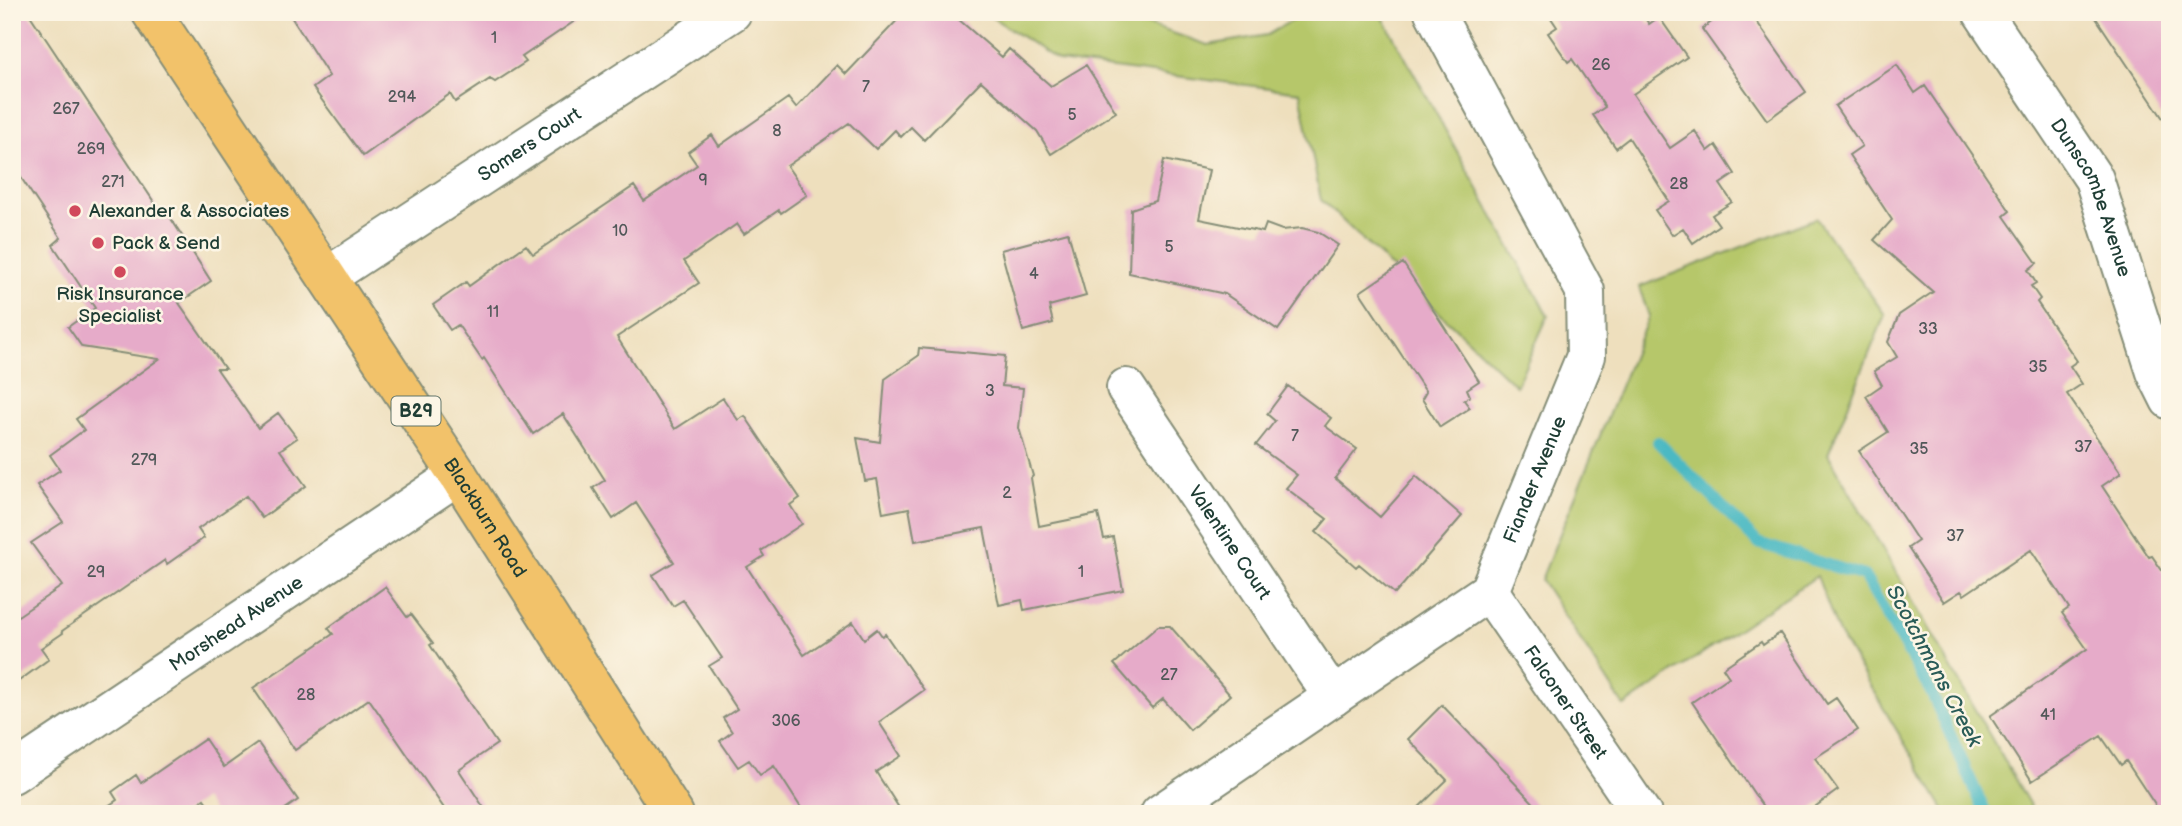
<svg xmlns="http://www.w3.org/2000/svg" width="2182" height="826" font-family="'Balsamiq Sans',sans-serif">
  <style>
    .green { fill: #b6c76a; stroke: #6a824f; stroke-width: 2 }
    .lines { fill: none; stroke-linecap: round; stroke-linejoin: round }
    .stream { stroke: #4bb9c3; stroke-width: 12 }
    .building { fill: #e6abc9 }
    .minor-casing { stroke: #868e78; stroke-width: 42 }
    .primary-casing { stroke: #868e78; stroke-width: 42 }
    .minor { stroke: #fff; stroke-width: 38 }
    .primary { stroke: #f2c26a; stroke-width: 38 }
    .poi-dot { fill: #d1495b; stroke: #fcf5e5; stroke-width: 2.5 }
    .labels { text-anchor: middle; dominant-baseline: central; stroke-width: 5; stroke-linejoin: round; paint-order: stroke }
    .number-label { font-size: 16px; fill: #515859 }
    .shield { fill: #fcf5e5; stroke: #617469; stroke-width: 2 }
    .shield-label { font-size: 18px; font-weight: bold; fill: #1f3d34 }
    .street-label { font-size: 19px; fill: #1f3d34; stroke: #fcf5e5 }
    .poi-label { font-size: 19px; fill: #1f3d34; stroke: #fcf5e5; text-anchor: start }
    .water-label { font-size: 21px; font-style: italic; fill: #2a5c58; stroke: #fcf5e5 }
  </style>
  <rect width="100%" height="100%" fill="#fcf5e5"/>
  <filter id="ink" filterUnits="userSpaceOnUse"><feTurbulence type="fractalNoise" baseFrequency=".0143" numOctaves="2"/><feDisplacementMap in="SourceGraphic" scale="14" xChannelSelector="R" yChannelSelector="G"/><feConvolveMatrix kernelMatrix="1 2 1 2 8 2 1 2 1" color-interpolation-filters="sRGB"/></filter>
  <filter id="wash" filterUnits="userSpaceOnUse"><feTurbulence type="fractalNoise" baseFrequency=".00686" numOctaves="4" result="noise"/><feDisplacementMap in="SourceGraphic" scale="28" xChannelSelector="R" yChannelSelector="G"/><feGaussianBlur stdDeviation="1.57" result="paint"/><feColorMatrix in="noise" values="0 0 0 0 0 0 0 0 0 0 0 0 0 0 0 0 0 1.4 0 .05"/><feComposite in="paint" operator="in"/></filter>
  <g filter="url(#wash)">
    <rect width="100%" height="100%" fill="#eedfbd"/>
    <path class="green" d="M 984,12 L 1110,12 L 1208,45 L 1267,35 L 1306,12 L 1380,12 L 1548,316 L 1516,386 L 1321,200 L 1300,92 L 1059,61 Z
      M 1816,218 L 1885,315 L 1828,454 L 2035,814 L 1947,814 L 1839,634 L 1817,576 L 1624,706 L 1541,580 L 1649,316 L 1639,287 Z"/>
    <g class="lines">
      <path class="stream" d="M 1658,442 L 1758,543 L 1864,576 L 1931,692 L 1986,814"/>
    </g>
    <g id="blocks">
      <path class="building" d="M 12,12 L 28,12 L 164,217 L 168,214 L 211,281 L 179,303 L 225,369 L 217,369 L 258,428 L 278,413 L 297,438 L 280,450 L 306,486 L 262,518 L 246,496 L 198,529 L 204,538 L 167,564 L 165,560 L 62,631 L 63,633 L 41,648 L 49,659 L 12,686 L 12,608 L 18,616 L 62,586 L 31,543 L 63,522 L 37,485 L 60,470 L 50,455 L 84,430 L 76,419 L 159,359 L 82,347 L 68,327 L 95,308 L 53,245 L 61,238 L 12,164 Z
        M 288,12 L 588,12 L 522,57 L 526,62 L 495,82 L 490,79 L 455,102 L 450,94 L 363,156 L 313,88 L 329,76 Z
        M 905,12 L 950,12 L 1002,57 L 1009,49 L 1051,86 L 1086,65 L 1116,112 L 1051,154 L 1037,131 L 981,81 L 924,140 L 911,127 L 901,137 L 895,130 L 876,149 L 849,123 L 787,166 L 807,195 L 781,213 L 779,210 L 744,234 L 737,224 L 684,261 L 699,283 L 617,337 L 675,429 L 723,398 L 738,420 L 745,416 L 800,498 L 790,505 L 802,524 L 761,551 L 764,556 L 747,567 L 804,655 L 853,622 L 864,639 L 877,629 L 882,636 L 885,634 L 924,690 L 879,722 L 901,756 L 876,772 L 903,814 L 805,814 L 774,766 L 760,775 L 749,760 L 738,767 L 720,741 L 732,732 L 723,718 L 737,709 L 709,666 L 722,658 L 683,600 L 673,606 L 653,575 L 674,562 L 636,503 L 613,519 L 593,488 L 605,480 L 563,414 L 533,434 L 484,358 L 482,360 L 458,325 L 450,330 L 433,305 L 466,282 L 469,286 L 526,245 L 533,254 L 634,186 L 644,201 L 697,165 L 688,152 L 712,135 L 719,146 L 788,98 L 796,108 L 837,65 L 846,74 Z
        M 1547,12 L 1641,12 L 1649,24 L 1659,17 L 1687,57 L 1633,94 L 1670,148 L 1695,131 L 1708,151 L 1716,145 L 1735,174 L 1720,184 L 1732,202 L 1712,215 L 1719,225 L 1693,243 L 1683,228 L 1672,235 L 1655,210 L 1669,201 L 1629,138 L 1616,148 L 1593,115 L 1605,107 L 1572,59 L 1568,62 L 1548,33 L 1557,27 Z
        M 1725,12 L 1750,12 L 1806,92 L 1767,120 L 1702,29 Z
        M 2092,12 L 2170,12 L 2170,129 Z
        M 1897,65 L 1915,93 L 1925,86 L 2010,211 L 2004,216 L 2037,263 L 2028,270 L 2036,283 L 2031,286 L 2040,299 L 2037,302 L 2077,361 L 2070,366 L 2082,384 L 2067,394 L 2121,473 L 2102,486 L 2149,557 L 2152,556 L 2170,582 L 2170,814 L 2161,814 L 2126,761 L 2121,765 L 2101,736 L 2032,781 L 1990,716 L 2087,649 L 2062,613 L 2069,608 L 2031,550 L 1964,595 L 1961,591 L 1944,602 L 1908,548 L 1918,541 L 1859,451 L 1888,432 L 1866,396 L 1882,385 L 1874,371 L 1897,357 L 1888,342 L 1899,315 L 1933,292 L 1874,240 L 1892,220 L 1849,155 L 1862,146 L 1835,106 Z
        M 1164,160 L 1209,170 L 1199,219 L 1263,232 L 1266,224 L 1282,230 L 1302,228 L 1318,232 L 1338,245 L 1278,330 L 1225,294 L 1129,273 L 1131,209 L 1155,201 Z
        M 1068,232 L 1086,296 L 1049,306 L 1053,323 L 1023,331 L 1001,250 Z
        M 1403,263 L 1479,381 L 1467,389 L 1470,396 L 1464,400 L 1470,408 L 1440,427 L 1422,399 L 1426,392 L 1360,292 Z
        M 919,348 L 1005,356 L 1002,386 L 1023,388 L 1019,428 L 1033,476 L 1031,478 L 1039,526 L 1098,514 L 1104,539 L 1113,537 L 1123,590 L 1024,610 L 1022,600 L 999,605 L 984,528 L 915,541 L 909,508 L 883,513 L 877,479 L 865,481 L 857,438 L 880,442 L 885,379 L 918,356 Z
        M 1288,386 L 1331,418 L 1325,426 L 1357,449 L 1335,478 L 1380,517 L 1416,476 L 1462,516 L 1395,594 L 1359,564 L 1356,567 L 1316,532 L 1327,519 L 1286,488 L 1297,475 L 1256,445 L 1275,421 L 1267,414 Z
        M 385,587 L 407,617 L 411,614 L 433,643 L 430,645 L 497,744 L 459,770 L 488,814 L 448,814 L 369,699 L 295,750 L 253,688 L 333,634 L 328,628 Z
        M 1158,626 L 1170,626 L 1230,695 L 1190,730 L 1163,699 L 1152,708 L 1114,664 Z
        M 1780,633 L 1827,704 L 1836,698 L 1858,730 L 1815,758 L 1838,790 L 1805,814 L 1768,814 L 1692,702 L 1729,677 L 1723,668 L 1761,642 L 1763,645 Z
        M 1442,705 L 1509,775 L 1508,776 L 1544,814 L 1412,814 L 1447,780 L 1408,739 Z
        M 205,739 L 224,767 L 258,743 L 298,800 L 278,814 L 215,814 L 204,799 L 183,814 L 96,814 L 117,800 L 112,792 L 136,775 L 141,783 Z"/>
    </g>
  </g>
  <g filter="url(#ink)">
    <use href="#blocks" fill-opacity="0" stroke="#868e78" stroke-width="2"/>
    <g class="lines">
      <g class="minor-casing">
        <g id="minor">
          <path id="s1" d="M 1982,12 L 2094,179 L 2156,372 L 2170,400"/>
          <path id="s2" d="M 327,277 L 732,12"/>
          <path id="s3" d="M 1126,388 L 1333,697"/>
          <path id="s4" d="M 1489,591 L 1642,814"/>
          <path id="s5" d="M 12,774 L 458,475"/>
          <path id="s6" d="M 1160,814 L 1489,591 L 1586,356 L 1585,291 L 1434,12"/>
        </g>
      </g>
      <g class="primary-casing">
        <g id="primary">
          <path id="s7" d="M 151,12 L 458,475 L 674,814"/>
        </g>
      </g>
      <use href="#minor" class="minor"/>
      <use href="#primary" class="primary"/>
    </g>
  </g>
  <g class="poi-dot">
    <circle cx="75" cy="211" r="7"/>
    <circle cx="98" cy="243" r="7"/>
    <circle cx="120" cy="272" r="7"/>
  </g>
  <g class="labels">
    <g class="number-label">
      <text x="494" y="38">1</text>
      <text x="1601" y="65">26</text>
      <text x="866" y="87">7</text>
      <text x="402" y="97">294</text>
      <text x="66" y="109">267</text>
      <text x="1072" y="115">5</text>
      <text x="777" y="131">8</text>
      <text x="91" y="149">269</text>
      <text x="703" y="180">9</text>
      <text x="113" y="182">271</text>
      <text x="1679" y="184">28</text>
      <text x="620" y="231">10</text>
      <text x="1169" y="247">5</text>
      <text x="1034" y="274">4</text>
      <text x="493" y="312">11</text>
      <text x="1928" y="329">33</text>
      <text x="2038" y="367">35</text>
      <text x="990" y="391">3</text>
      <text x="1295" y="436">7</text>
      <text x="2083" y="447">37</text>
      <text x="1919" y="449">35</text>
      <text x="144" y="460">279</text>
      <text x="1007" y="493">2</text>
      <text x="1955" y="536">37</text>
      <text x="96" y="572">29</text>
      <text x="1081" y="572">1</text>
      <text x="1169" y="675">27</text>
      <text x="306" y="695">28</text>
      <text x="2048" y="715">41</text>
      <text x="786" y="721">306</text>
    </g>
    <rect class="shield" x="391.5" y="396.5" width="49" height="29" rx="5"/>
    <g class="shield-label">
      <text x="416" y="411">B29</text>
    </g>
    <g class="street-label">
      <text stroke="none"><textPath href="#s2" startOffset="242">Somers Court</textPath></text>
      <text stroke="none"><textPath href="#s1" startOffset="217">Dunscombe Avenue</textPath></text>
      <text stroke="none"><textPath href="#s6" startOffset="518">Fiander Avenue</textPath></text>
      <text stroke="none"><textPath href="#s7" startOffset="606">Blackburn Road</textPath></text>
      <text stroke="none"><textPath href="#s3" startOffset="186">Valentine Court</textPath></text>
      <text stroke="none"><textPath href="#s5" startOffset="270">Morshead Avenue</textPath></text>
      <text stroke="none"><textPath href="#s4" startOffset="135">Falconer Street</textPath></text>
    </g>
    <g class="poi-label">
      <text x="89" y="211">Alexander &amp; Associates</text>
      <text x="112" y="243">Pack &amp; Send</text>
      <text x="120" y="294" text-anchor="middle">Risk Insurance<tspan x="120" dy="22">Specialist</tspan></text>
    </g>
    <g class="water-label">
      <text transform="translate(1934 666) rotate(62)">Scotchmans Creek</text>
    </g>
  </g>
  <rect width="2182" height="826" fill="none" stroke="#fcf5e5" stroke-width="42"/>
</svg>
